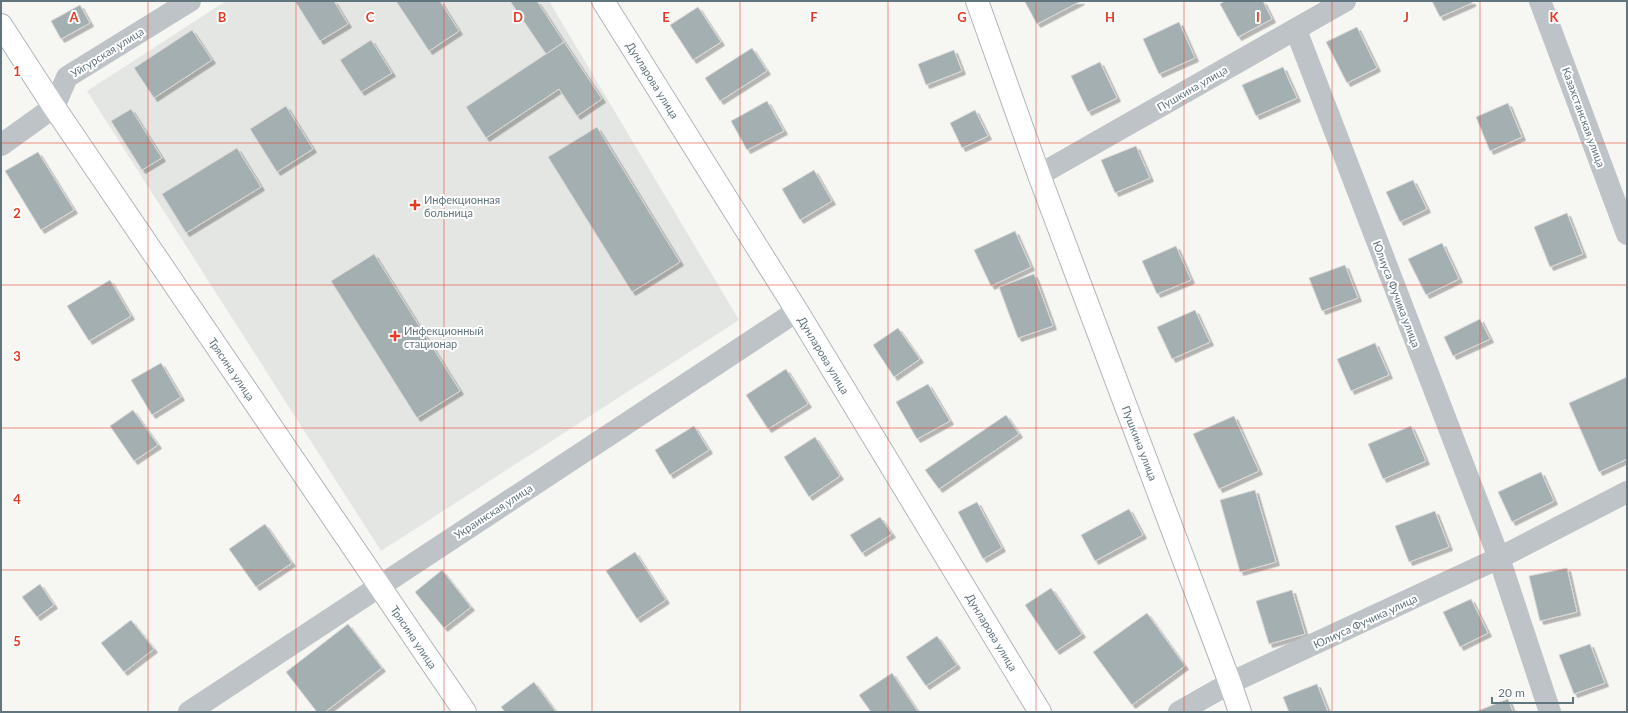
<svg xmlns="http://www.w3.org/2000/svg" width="1628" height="713" font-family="Lato,sans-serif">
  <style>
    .built { fill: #e4e6e4 }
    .building { fill: #a4afb2; stroke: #d8d7d5; filter: url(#shadow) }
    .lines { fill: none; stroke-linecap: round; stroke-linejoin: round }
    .secondary-casing { stroke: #afb7ba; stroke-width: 24 }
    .street { stroke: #bdc3c6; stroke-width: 22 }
    .secondary { stroke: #fff; stroke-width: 22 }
    .grid { fill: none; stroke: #e63a23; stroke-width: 1; stroke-opacity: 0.55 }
    .poi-dot { fill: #e63a23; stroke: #fff; stroke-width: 1.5 }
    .labels { text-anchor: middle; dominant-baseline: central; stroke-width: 4; stroke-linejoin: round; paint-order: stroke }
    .street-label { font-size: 11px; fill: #61757e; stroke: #fff }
    .poi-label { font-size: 11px; fill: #61757e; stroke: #fff; text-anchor: start }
    .grid-label { font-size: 13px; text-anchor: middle; font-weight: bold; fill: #e63a23; stroke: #fff; stroke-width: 4; stroke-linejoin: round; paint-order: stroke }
  </style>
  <defs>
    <filter id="shadow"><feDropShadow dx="3.5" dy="3.5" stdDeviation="0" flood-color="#0004"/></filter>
  </defs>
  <rect width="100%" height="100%" fill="#f6f6f3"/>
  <path class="built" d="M 226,1 L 549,1 L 739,320 L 381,551 L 87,91 Z"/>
  <path class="building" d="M 295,1 L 334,1 L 348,24 L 320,41 Z
    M 396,1 L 440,1 L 459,31 L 429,51 Z
    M 510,1 L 537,1 L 564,42 L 546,54 Z
    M 1027,1 L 1081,1 L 1037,24 L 1025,2 Z
    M 1225,1 L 1263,1 L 1272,19 L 1238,37 L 1220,4 Z
    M 1432,1 L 1472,1 L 1472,3 L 1440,17 Z
    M 80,5 L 90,23 L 61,39 L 51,21 Z
    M 698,7 L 721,42 L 693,60 L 670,25 Z
    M 1179,22 L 1195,58 L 1159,74 L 1143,39 Z
    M 1357,27 L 1377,68 L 1347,83 L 1326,42 Z
    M 192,30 L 212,60 L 154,98 L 134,68 Z
    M 371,40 L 392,73 L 361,92 L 340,60 Z
    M 564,42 L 602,99 L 577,116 L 559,89 L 486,138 L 466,107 Z
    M 752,48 L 767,71 L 720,101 L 705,78 Z
    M 954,50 L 962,71 L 926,85 L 918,64 Z
    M 1100,62 L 1117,98 L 1088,112 L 1071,76 Z
    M 1283,67 L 1297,98 L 1256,116 L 1242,85 Z
    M 767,101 L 784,131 L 747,150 L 731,121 Z
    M 1508,103 L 1522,137 L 1490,151 L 1476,117 Z
    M 286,106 L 313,149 L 277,172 L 250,129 Z
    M 131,109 L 162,158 L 142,170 L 111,121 Z
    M 975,110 L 988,136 L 962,148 L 950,123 Z
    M 597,127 L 680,262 L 632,292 L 548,157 Z
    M 1136,146 L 1150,178 L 1115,193 L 1101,160 Z
    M 237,148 L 261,187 L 186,233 L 162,194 Z
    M 38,152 L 74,210 L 41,230 L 5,171 Z
    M 814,170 L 832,201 L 800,220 L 782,189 Z
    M 1413,180 L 1427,209 L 1400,222 L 1386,192 Z
    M 1567,213 L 1583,254 L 1550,267 L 1534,227 Z
    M 1015,231 L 1031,267 L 991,286 L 974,250 Z
    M 1442,243 L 1459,279 L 1426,295 L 1408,259 Z
    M 1176,246 L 1191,280 L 1157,294 L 1142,261 Z
    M 374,254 L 460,391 L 417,418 L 331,281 Z
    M 1345,265 L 1358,298 L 1322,311 L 1309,278 Z
    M 1034,274 L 1053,326 L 1018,338 L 999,287 Z
    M 110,280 L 131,316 L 89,341 L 67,306 Z
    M 1195,310 L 1210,342 L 1172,359 L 1157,327 Z
    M 1480,319 L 1490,339 L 1453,356 L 1444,337 Z
    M 898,328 L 920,359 L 894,377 L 873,345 Z
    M 1375,343 L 1389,375 L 1351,391 L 1337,359 Z
    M 161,363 L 181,397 L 152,415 L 131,380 Z
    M 786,369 L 808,404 L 768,429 L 746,395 Z
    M 1627,377 L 1627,459 L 1599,472 L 1569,403 Z
    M 928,384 L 950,421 L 917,439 L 896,402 Z
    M 133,410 L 158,445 L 134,461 L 110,426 Z
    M 1006,415 L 1019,434 L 939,489 L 925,470 Z
    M 1234,416 L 1259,471 L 1219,489 L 1193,434 Z
    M 694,426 L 709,450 L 670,475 L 655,450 Z
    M 1411,426 L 1426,461 L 1383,479 L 1368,444 Z
    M 815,437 L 840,476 L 809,497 L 784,457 Z
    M 1541,472 L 1554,501 L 1512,522 L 1498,492 Z
    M 1255,490 L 1276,562 L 1240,572 L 1220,500 Z
    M 977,502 L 1002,548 L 983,559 L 958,512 Z
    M 1129,509 L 1143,535 L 1095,561 L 1081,535 Z
    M 1435,511 L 1449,547 L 1409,562 L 1395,526 Z
    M 880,517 L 892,534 L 862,553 L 850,535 Z
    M 265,524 L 292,563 L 256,587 L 229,549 Z
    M 635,552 L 666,600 L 637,619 L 606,571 Z
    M 1567,568 L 1577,612 L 1540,621 L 1529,576 Z
    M 442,570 L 471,607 L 444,628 L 415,592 Z
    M 40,584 L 54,605 L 37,617 L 22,597 Z
    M 1051,588 L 1082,634 L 1056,651 L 1025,605 Z
    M 1292,590 L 1305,634 L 1269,644 L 1256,601 Z
    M 1471,599 L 1488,633 L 1460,647 L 1443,612 Z
    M 1147,613 L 1185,666 L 1132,705 L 1093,652 Z
    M 131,620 L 154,649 L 124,672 L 101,643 Z
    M 348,624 L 382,668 L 325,712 L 317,712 L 286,672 Z
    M 937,636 L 957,665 L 926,686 L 906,657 Z
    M 1590,644 L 1605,683 L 1574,694 L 1559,655 Z
    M 892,673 L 918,712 L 871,712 L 859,695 Z
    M 534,682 L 556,712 L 505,712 L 501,707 Z
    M 1317,684 L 1328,712 L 1289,712 L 1283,697 Z
    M 1508,699 L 1513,712 L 1475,712 Z"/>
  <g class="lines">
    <g class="secondary-casing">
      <path id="secondary" d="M 603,1 L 797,311 L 1040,712
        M 977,1 L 1039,175 L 1230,683 L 1240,712
        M 1,25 L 54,107 L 465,712"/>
    </g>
    <path class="street" d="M 1540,1 L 1627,234
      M 1296,30 L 1499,558 L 1550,712
      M 1,145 L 54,107 L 67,77 L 190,1
      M 1039,175 L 1345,1
      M 189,712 L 797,311
      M 1179,712 L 1230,683 L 1499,558 L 1627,492"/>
    <use href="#secondary" class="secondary"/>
  </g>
  <path class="grid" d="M 148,1 L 148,712M 296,1 L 296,712M 444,1 L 444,712M 592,1 L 592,712M 740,1 L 740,712M 888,1 L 888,712M 1036,1 L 1036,712M 1184,1 L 1184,712M 1332,1 L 1332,712M 1480,1 L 1480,712M 1,143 L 1627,143M 1,285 L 1627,285M 1,428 L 1627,428M 1,570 L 1627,570"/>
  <g class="poi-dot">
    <path d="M413 199h4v4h4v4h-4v4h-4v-4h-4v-4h4z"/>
    <path d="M393 330h4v4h4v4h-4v4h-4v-4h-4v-4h4z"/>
  </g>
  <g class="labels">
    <g class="street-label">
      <text transform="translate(107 52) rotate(-32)">Уйгурская улица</text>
      <text transform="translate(653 80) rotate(58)">Дунларова улица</text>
      <text transform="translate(1192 88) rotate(-30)">Пушкина улица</text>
      <text transform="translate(1584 117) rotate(70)">Казахстанская улица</text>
      <text transform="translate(1397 294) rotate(69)">Юлиуса Фучика улица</text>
      <text transform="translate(824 355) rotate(59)">Дунларова улица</text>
      <text transform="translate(232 369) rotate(56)">Трясина улица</text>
      <text transform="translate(1140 443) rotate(69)">Пушкина улица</text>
      <text transform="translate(493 511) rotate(-33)">Украинская улица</text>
      <text transform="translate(1365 621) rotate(-25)">Юлиуса Фучика улица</text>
      <text transform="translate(992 632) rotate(59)">Дунларова улица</text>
      <text transform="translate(414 637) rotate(56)">Трясина улица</text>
    </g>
    <g class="poi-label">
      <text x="424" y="199">Инфекционная<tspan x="424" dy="13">больница</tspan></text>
      <text x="404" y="330">Инфекционный<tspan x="404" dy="13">стационар</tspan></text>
    </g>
  </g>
  <g class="grid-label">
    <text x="74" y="22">A</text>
    <text x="222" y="22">B</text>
    <text x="370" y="22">C</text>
    <text x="518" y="22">D</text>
    <text x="666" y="22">E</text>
    <text x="814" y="22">F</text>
    <text x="962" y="22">G</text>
    <text x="1110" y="22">H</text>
    <text x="1258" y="22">I</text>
    <text x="1406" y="22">J</text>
    <text x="1554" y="22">K</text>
    <text x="17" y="76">1</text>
    <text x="17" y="218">2</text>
    <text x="17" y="361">3</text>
    <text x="17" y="504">4</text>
    <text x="17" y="646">5</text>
  </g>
  <rect width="1628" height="713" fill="none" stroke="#61757e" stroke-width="4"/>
  <path d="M1492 697v6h81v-6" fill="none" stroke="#61757e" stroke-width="2"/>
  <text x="1498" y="697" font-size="12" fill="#61757e" stroke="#ffffff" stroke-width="3" paint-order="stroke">20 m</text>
</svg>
